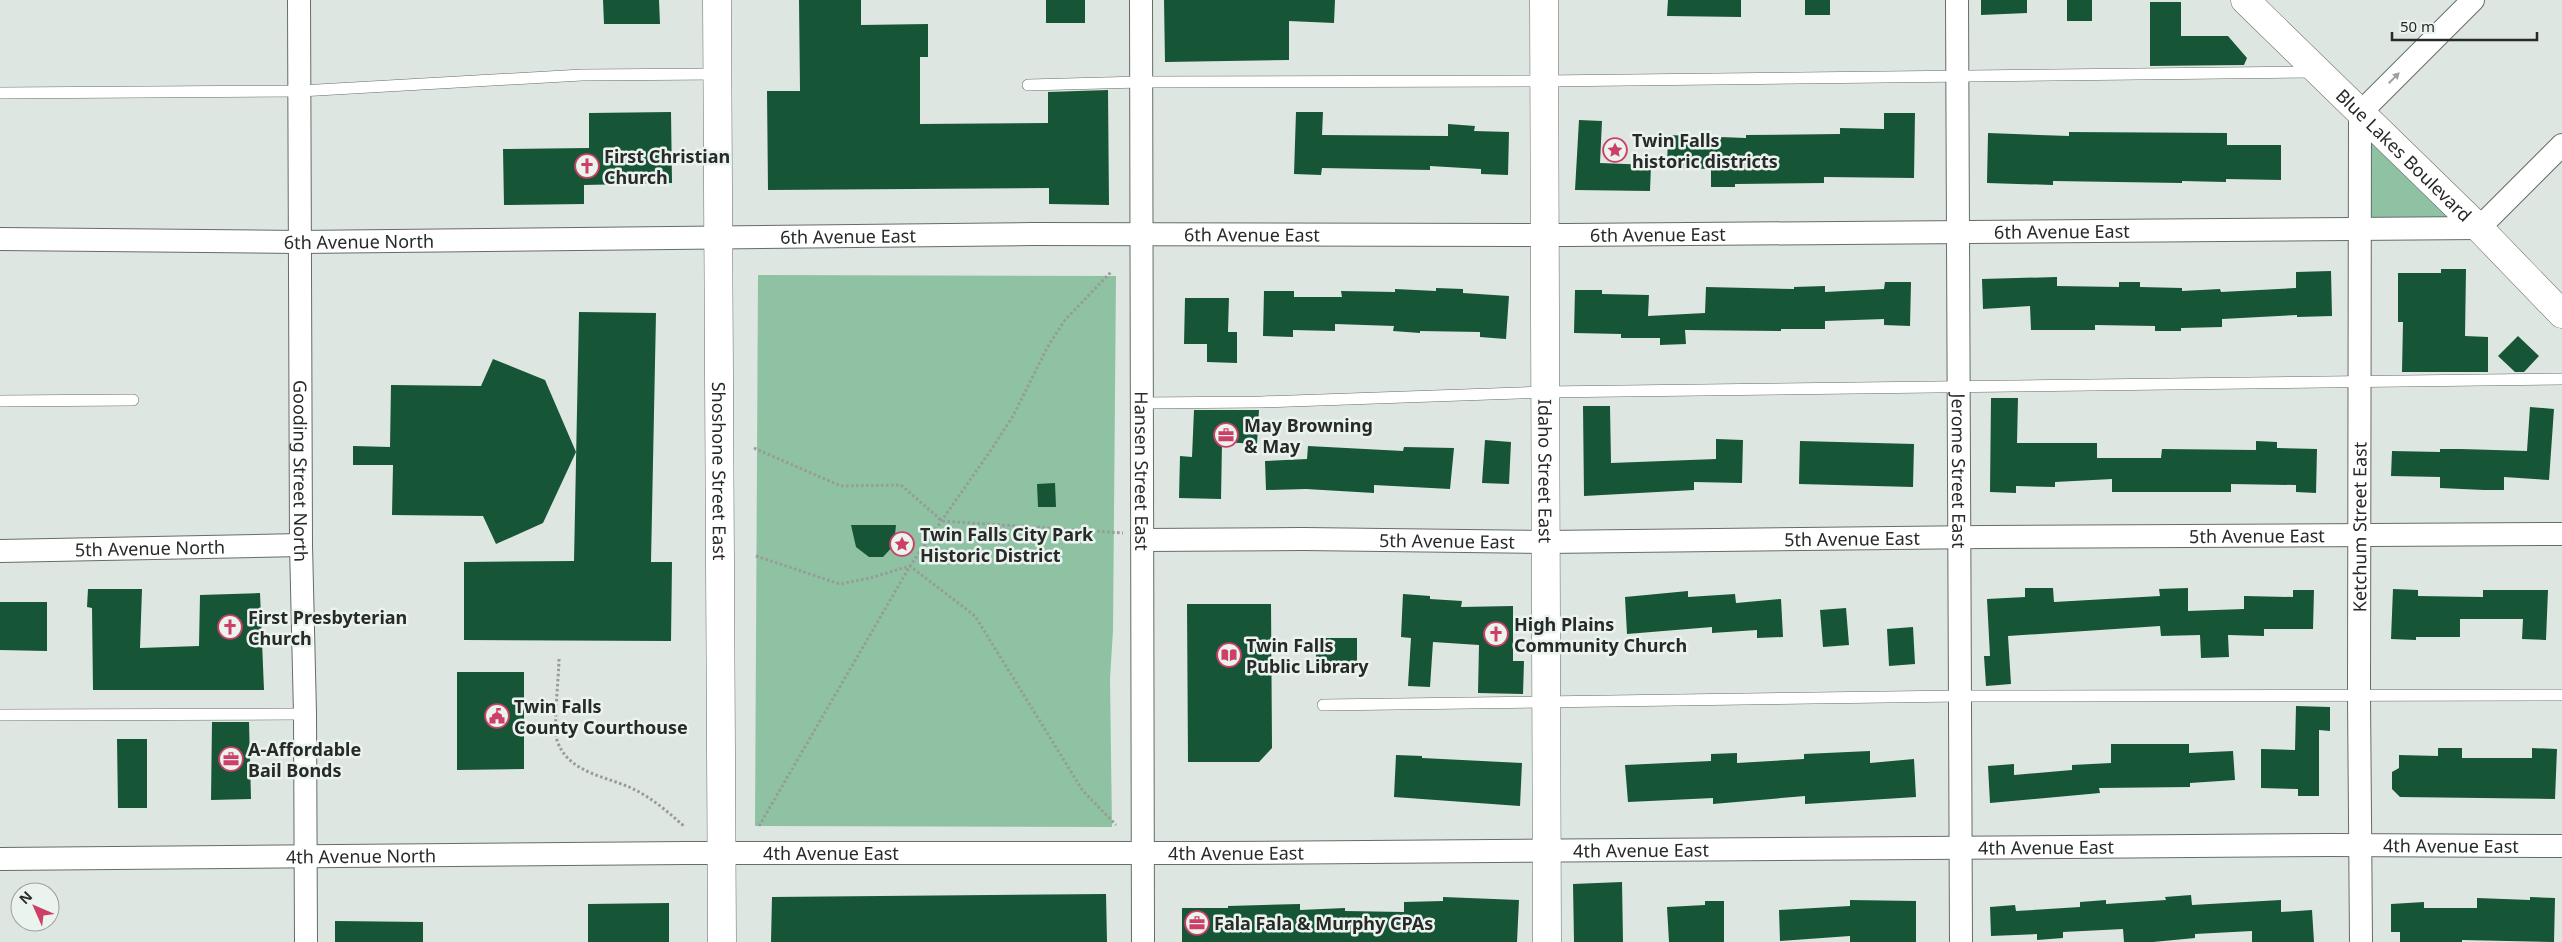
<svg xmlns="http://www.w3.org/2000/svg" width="2562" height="942" font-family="'Noto Sans',sans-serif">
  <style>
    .green { fill: #8fc2a3 }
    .building { fill: #165536 }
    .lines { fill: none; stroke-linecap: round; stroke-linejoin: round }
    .service-casing { stroke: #666d69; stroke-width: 12 }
    .minor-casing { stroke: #666d69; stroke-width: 24 }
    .tertiary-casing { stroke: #666d69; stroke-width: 29 }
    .secondary-casing { stroke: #666d69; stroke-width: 29 }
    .primary-casing { stroke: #666d69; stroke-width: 29 }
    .path { stroke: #969c98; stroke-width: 3; stroke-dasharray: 2.5 2.5; stroke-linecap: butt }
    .service { stroke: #fff; stroke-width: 11 }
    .minor { stroke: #fff; stroke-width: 22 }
    .tertiary { stroke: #fff; stroke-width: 28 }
    .secondary { stroke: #fff; stroke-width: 28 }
    .primary { stroke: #fff; stroke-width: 28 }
    .oneway { fill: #9e9f9e }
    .labels { text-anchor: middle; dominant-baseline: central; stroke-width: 5; stroke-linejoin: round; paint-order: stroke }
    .poi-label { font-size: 18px; font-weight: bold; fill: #272a28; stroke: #ebf3ee; text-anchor: start }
    .street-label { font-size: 18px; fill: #272a28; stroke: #ebf3ee }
  </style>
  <rect width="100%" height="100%" fill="#dee6e1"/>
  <path class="green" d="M 2360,113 L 2479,228 L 2360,229 Z
    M 758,275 L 1116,276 L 1113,630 L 1110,679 L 1112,827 L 755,826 Z"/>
  <path class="building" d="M 603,0 L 659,0 L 660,24 L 604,24 Z
    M 799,0 L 861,0 L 861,25 L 928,24 L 928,57 L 920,57 L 920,124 L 1048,123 L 1048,92 L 1108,90 L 1109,205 L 1049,204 L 1049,188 L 768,190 L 767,91 L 800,91 Z
    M 1046,0 L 1085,0 L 1085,23 L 1046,23 Z
    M 1164,0 L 1335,0 L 1334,23 L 1289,21 L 1289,60 L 1165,62 Z
    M 1668,0 L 1741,0 L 1741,17 L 1667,16 Z
    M 1805,0 L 1830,0 L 1830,15 L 1805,15 Z
    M 1981,0 L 2027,0 L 2027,13 L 1981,15 Z
    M 2067,0 L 2092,0 L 2092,21 L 2067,21 Z
    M 2150,2 L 2181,2 L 2181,36 L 2228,36 L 2247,58 L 2244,65 L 2150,66 Z
    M 671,112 L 672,183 L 584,185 L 584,204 L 504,205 L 503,149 L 589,148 L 589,113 Z
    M 1296,112 L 1323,112 L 1322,135 L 1448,136 L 1448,124 L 1475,126 L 1474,131 L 1509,132 L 1508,175 L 1481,174 L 1481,169 L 1430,166 L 1430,170 L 1322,168 L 1321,175 L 1294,174 Z
    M 1884,113 L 1915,113 L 1914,178 L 1824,177 L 1824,183 L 1735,184 L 1735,187 L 1711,187 L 1711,169 L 1667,168 L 1668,135 L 1746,138 L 1746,135 L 1840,134 L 1840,128 L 1884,129 Z
    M 1579,120 L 1602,121 L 1600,163 L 1651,165 L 1650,191 L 1575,190 Z
    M 2069,132 L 2227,133 L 2227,145 L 2281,145 L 2281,180 L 2226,179 L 2226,182 L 2182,181 L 2182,183 L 2053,181 L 2053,185 L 1987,183 L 1988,133 L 2069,136 Z
    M 2441,269 L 2466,269 L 2465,336 L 2488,337 L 2488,372 L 2402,372 L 2403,322 L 2398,322 L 2398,273 L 2441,273 Z
    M 2331,271 L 2332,316 L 2297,317 L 2297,315 L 2222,319 L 2222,327 L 2181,328 L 2181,331 L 2155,331 L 2155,326 L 2095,325 L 2095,330 L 2031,330 L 2030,306 L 1983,309 L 1982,279 L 2057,277 L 2057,286 L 2119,287 L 2119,282 L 2140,282 L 2140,287 L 2182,288 L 2182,291 L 2220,289 L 2221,292 L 2296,288 L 2296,272 Z
    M 1885,282 L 1911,282 L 1910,326 L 1884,325 L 1884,319 L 1825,321 L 1825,329 L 1781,329 L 1781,331 L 1685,330 L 1686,344 L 1660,345 L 1660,338 L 1621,338 L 1621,334 L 1574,333 L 1575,290 L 1602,290 L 1602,294 L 1649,295 L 1648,316 L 1705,313 L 1706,287 L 1794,289 L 1794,287 L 1825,286 L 1825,292 L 1884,289 Z
    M 1436,288 L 1463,289 L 1463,293 L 1509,296 L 1506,339 L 1480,337 L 1480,332 L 1420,331 L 1420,333 L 1393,331 L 1394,326 L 1335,324 L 1335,331 L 1293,330 L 1293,337 L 1263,336 L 1264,291 L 1294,291 L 1294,297 L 1342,297 L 1341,291 L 1395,292 L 1395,289 L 1436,291 Z
    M 1185,298 L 1229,298 L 1228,332 L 1237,332 L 1237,363 L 1207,362 L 1207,344 L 1184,344 Z
    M 579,312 L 656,313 L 651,562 L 672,562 L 671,641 L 464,640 L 464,562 L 574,561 Z
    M 2518,336 L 2539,356 L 2524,372 L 2515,372 L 2498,356 Z
    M 493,359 L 545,380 L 576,452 L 543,523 L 496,544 L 483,516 L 392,515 L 393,465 L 353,465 L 353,446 L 390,447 L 391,385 L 481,386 Z
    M 1991,398 L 2018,398 L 2017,443 L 2097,443 L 2097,458 L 2161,458 L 2162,449 L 2256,450 L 2256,441 L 2277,442 L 2277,448 L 2317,449 L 2316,493 L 2296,492 L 2296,485 L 2231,484 L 2231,492 L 2112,492 L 2112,479 L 2055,482 L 2055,487 L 2016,486 L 2016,493 L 1990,492 Z
    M 1583,406 L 1610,406 L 1611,463 L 1716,459 L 1716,439 L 1743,440 L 1742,483 L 1694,482 L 1694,490 L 1584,496 Z
    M 2530,407 L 2554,409 L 2549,480 L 2504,477 L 2504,490 L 2484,490 L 2440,488 L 2440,477 L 2391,476 L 2392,451 L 2440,452 L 2440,449 L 2461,449 L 2527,451 Z
    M 1194,410 L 1259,410 L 1257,444 L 1222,442 L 1221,499 L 1179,498 L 1180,456 L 1192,457 Z
    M 1485,440 L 1511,442 L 1509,484 L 1482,483 Z
    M 1800,441 L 1914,444 L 1913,487 L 1799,484 Z
    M 1308,446 L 1403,451 L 1404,447 L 1454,448 L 1450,489 L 1374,485 L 1374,493 L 1306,489 L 1266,490 L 1265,461 L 1307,459 Z
    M 1055,483 L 1056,507 L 1038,507 L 1037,484 Z
    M 851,525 L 896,525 L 894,545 L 883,557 L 869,557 L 856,547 Z
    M 2025,588 L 2053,588 L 2054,602 L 2160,596 L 2159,589 L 2188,588 L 2188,611 L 2244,609 L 2244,596 L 2293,597 L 2293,590 L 2314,590 L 2313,629 L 2264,629 L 2264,636 L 2228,635 L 2229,657 L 2201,658 L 2200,635 L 2161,636 L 2160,626 L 2008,636 L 2011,684 L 1986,686 L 1984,656 L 1990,656 L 1987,599 L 2025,597 Z
    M 88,589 L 142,589 L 140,648 L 199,646 L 200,595 L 260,593 L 264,690 L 93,690 L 92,608 L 87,607 Z
    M 2393,589 L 2418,590 L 2418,596 L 2483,597 L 2483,590 L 2548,590 L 2546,640 L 2522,639 L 2523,619 L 2460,619 L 2460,637 L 2416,637 L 2416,640 L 2391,639 Z
    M 1688,591 L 1688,597 L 1735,594 L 1736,603 L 1781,599 L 1783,637 L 1757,638 L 1757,630 L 1712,633 L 1712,627 L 1627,634 L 1625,597 Z
    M 1403,594 L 1430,596 L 1430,599 L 1462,601 L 1461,607 L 1513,606 L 1513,661 L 1524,661 L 1523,694 L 1478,693 L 1479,645 L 1433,642 L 1430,687 L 1408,686 L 1411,638 L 1401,637 Z
    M 0,602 L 47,602 L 47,651 L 0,650 Z
    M 1187,604 L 1271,604 L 1272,748 L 1259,762 L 1188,762 Z
    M 1846,608 L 1849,645 L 1823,647 L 1820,610 Z
    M 1913,627 L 1915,664 L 1889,666 L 1887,629 Z
    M 1316,638 L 1357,638 L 1357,664 L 1316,664 Z
    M 457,672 L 524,672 L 524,769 L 457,770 Z
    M 2296,706 L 2330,707 L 2330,731 L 2319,730 L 2319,796 L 2298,796 L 2298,789 L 2261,788 L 2261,749 L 2295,750 Z
    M 212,722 L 249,722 L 251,799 L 211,800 Z
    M 117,739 L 147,739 L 147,808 L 118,808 Z
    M 2111,744 L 2189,744 L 2189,753 L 2233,751 L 2235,780 L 2190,783 L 2190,787 L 2099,788 L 2100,793 L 1990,803 L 1988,766 L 2014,764 L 2014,775 L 2072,770 L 2072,765 L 2111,763 Z
    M 2438,748 L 2462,748 L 2462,758 L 2532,758 L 2532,748 L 2557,749 L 2555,799 L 2400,797 L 2392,789 L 2392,772 L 2399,768 L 2399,755 L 2438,756 Z
    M 1870,751 L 1870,763 L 1914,759 L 1916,797 L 1805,804 L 1805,796 L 1713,804 L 1713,798 L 1628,802 L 1625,765 L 1711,761 L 1711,754 L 1737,753 L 1737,763 L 1804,759 L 1804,754 Z
    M 1396,755 L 1422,756 L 1422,758 L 1522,763 L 1520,806 L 1394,797 Z
    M 1622,882 L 1623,942 L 1574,942 L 1573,884 Z
    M 1106,894 L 1107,942 L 771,942 L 772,897 Z
    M 2191,895 L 2192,905 L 2281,900 L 2281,912 L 2312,910 L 2314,942 L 2252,942 L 2252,931 L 2195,934 L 2195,938 L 2153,942 L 2124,942 L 2123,929 L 2063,932 L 2063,938 L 2037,940 L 2037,934 L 1991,936 L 1990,907 L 2015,905 L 2016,911 L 2080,907 L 2080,902 L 2106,900 L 2106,904 L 2166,900 L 2165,897 Z
    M 1443,897 L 1519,900 L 1517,942 L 1182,942 L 1182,908 L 1228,908 L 1228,906 L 1300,904 L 1300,910 L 1345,908 L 1345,911 L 1404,912 L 1404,902 L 1443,901 Z
    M 2530,897 L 2555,898 L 2554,942 L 2462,940 L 2462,942 L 2400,942 L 2400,932 L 2391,932 L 2391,904 L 2424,902 L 2424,908 L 2477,908 L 2477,898 L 2530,900 Z
    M 1850,900 L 1916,901 L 1916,942 L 1850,942 L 1850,936 L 1780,941 L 1779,910 L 1850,906 Z
    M 1705,901 L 1724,901 L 1724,942 L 1669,942 L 1667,907 L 1705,905 Z
    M 669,903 L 669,942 L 588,942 L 588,904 Z
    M 335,921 L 423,922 L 423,942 L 335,942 Z"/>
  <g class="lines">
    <g class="service-casing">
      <path id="service" d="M 1028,85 L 1141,82 L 1544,81 L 2315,72
        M 0,93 L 300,91 L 582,75 L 718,74
        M 0,401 L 133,400
        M 1142,403 L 1261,402 L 1545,392 L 2562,379
        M 1323,705 L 1960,696 L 2562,695
        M 0,715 L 305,714"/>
    </g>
    <g class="minor-casing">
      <g id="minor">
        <path id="s1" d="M 299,0 L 301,545 L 305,714 L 306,942"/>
        <path id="s2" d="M 1141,0 L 1143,942"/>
        <path id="s3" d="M 1957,0 L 1961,942"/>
        <path id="s4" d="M 0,239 L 299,242 L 1033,234 L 1567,235 L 2479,228 L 2562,145"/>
        <path id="s5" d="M 1142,540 L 1303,539 L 1546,542 L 1984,537 L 2562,534"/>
        <path id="s6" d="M 0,551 L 301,545"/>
        <path id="s7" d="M 0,859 L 685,853 L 1222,853 L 2329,845 L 2562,846"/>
        <path id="s8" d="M 2361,942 L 2359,696 L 2360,113 L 2473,0"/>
      </g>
    </g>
    <g class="tertiary-casing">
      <g id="tertiary">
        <path id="s9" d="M 1544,0 L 1547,942"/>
      </g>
    </g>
    <g class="secondary-casing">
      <g id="secondary">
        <path id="s10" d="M 2245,0 L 2479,228 L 2562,314"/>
      </g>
    </g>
    <g class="primary-casing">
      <g id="primary">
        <path id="s11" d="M 717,0 L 722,942"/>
      </g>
    </g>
    <path class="path" d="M 754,448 L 841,486 L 901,485 L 942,521 L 1123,533
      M 756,556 L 840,584 L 870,578 L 910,566 L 975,616 L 1083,791 L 1116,825
      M 559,659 C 559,674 553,730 557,740 C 567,772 604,776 629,787 C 650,796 668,812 685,827
      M 759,826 L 910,566 L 991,450 L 1013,416 L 1047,348 L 1065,320 L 1111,272"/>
    <use href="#service" class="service"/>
    <use href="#minor" class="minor"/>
    <use href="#tertiary" class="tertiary"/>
    <use href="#secondary" class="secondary"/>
    <use href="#primary" class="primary"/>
  </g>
  <defs><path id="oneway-solid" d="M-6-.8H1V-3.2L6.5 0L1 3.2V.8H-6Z" transform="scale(1.25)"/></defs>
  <use class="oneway" href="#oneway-solid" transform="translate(2394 78) rotate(-45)"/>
  <defs>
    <g id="sight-ring" transform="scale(1.25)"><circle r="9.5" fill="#ebf3ee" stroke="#cd3f67" stroke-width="1.5"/><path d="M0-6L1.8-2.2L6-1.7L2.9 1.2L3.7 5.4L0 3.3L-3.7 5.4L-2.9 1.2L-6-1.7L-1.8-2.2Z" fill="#cd3f67"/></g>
    <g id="church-ring" transform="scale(1.25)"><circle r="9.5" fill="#ebf3ee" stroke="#cd3f67" stroke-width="1.5"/><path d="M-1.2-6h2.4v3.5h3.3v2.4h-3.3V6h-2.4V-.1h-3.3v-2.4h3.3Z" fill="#cd3f67"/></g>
    <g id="office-ring" transform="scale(1.25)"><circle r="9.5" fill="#ebf3ee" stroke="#cd3f67" stroke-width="1.5"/><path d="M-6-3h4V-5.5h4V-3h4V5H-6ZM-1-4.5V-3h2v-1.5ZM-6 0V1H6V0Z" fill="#cd3f67"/></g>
    <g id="library-ring" transform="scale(1.25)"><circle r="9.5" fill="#ebf3ee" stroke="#cd3f67" stroke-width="1.5"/><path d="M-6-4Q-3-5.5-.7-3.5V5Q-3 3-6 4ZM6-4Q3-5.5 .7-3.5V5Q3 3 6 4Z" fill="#cd3f67"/></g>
    <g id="civic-ring" transform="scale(1.25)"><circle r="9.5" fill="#ebf3ee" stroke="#cd3f67" stroke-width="1.5"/><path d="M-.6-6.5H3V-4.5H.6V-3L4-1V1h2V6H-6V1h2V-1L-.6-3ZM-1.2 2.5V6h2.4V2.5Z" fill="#cd3f67"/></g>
  </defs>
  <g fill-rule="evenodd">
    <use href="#sight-ring" x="1615" y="150"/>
    <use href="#church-ring" x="587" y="166"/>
    <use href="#office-ring" x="1226" y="435"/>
    <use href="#sight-ring" x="902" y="544"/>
    <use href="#church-ring" x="230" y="627"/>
    <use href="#church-ring" x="1496" y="634"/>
    <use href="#library-ring" x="1229" y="655"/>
    <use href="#civic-ring" x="497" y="716"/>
    <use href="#office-ring" x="231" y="759"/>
    <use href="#office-ring" x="1197" y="923"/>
  </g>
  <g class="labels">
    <g class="poi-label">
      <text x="1632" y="140">Twin Falls<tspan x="1632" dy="21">historic districts</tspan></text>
      <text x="604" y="156">First Christian<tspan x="604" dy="21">Church</tspan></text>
      <text x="1244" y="425">May Browning<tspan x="1244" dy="21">&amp; May</tspan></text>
      <text x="920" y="534">Twin Falls City Park<tspan x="920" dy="21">Historic District</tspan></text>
      <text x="248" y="617">First Presbyterian<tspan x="248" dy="21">Church</tspan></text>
      <text x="1514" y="624">High Plains<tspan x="1514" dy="21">Community Church</tspan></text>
      <text x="1246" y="645">Twin Falls<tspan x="1246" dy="21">Public Library</tspan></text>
      <text x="514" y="706">Twin Falls<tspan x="514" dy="21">County Courthouse</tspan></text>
      <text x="248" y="749">A-Affordable<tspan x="248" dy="21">Bail Bonds</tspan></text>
      <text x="1214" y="923">Fala Fala &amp; Murphy CPAs</text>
    </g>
    <g class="street-label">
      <text stroke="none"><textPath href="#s10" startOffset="222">Blue Lakes Boulevard</textPath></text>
      <text stroke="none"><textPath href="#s4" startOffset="2062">6th Avenue East</textPath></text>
      <text stroke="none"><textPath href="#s4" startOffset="1252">6th Avenue East</textPath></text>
      <text stroke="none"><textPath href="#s4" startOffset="848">6th Avenue East</textPath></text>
      <text stroke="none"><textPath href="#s4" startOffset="1658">6th Avenue East</textPath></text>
      <text stroke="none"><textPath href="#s4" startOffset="359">6th Avenue North</textPath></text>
      <text stroke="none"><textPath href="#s1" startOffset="471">Gooding Street North</textPath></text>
      <text stroke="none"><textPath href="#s11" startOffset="471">Shoshone Street East</textPath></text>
      <text stroke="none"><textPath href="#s2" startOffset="471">Hansen Street East</textPath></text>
      <text stroke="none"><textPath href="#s9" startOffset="471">Idaho Street East</textPath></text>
      <text stroke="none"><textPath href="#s3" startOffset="471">Jerome Street East</textPath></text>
      <text stroke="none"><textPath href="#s8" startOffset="415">Ketchum Street East</textPath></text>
      <text stroke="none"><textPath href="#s5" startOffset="1115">5th Avenue East</textPath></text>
      <text stroke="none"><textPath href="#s5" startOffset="710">5th Avenue East</textPath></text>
      <text stroke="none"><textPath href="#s5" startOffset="305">5th Avenue East</textPath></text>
      <text stroke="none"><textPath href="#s6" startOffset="150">5th Avenue North</textPath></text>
      <text stroke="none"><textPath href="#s7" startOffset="2451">4th Avenue East</textPath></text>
      <text stroke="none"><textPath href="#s7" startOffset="2046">4th Avenue East</textPath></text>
      <text stroke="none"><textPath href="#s7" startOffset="1641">4th Avenue East</textPath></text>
      <text stroke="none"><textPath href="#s7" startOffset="1236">4th Avenue East</textPath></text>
      <text stroke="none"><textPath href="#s7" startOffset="831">4th Avenue East</textPath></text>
      <text stroke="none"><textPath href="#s7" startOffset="361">4th Avenue North</textPath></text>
    </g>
  </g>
  <g transform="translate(35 907) rotate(315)"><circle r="24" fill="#ebf3ee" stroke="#9da39f"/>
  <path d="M0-4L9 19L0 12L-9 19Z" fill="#cd3f67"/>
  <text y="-8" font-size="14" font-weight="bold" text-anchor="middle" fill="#272a28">N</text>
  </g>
  <path d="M2392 32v8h145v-8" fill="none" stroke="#272a28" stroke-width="2.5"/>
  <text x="2400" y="32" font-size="15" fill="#272a28" stroke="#ebf3ee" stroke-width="4" paint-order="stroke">50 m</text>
</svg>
